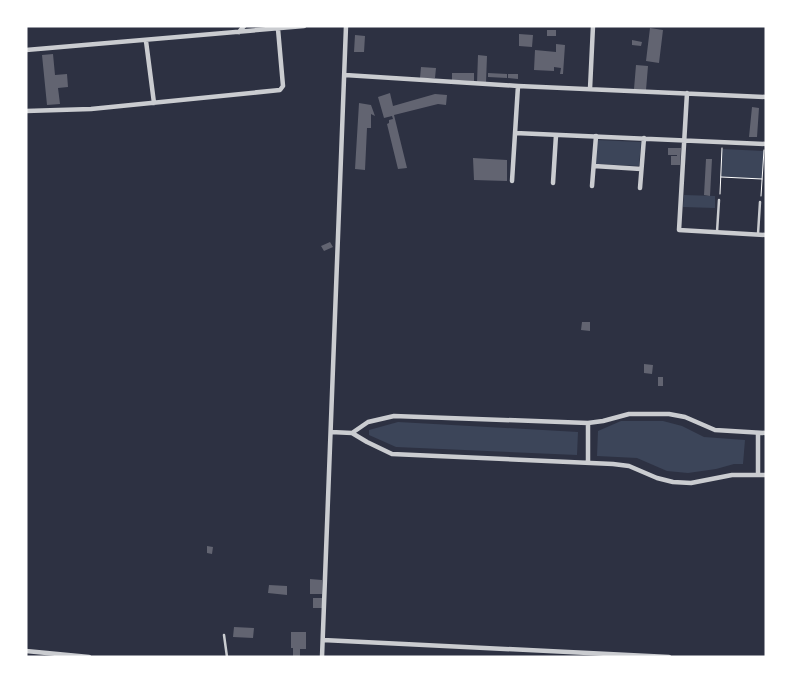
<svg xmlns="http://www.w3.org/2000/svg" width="792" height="683" font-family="Raleway,sans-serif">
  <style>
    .green { fill: #3c4559 }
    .building { fill: #626471 }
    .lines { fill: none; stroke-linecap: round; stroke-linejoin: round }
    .path { stroke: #fff; stroke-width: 1 }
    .service { stroke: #caccd0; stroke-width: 2.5 }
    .minor { stroke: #caccd0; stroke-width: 4.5 }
  </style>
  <rect width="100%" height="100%" fill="#2d3142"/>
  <path class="green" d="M 597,140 L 641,142 L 639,166 L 596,164 Z
    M 722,149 L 764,151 L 762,179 L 721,177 Z
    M 684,195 L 715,196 L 715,208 L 683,207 Z
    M 621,421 L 663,421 L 682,426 L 704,437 L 745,440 L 743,464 L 734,464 L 716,469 L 688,473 L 667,471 L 637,458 L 597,456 L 598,431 Z
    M 398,422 L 578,432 L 577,455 L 396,447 L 369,435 L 369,430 Z"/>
  <path class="building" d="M 650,28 L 663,30 L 659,63 L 646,61 Z
    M 547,30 L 556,30 L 556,36 L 547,36 Z
    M 519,34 L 533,35 L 532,47 L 519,46 Z
    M 355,35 L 365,36 L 364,52 L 354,52 Z
    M 632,40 L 642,42 L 641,46 L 632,45 Z
    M 556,44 L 565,45 L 563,74 L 560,74 L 561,68 L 554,67 L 554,71 L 534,70 L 535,50 L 556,52 Z
    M 53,54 L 55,75 L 67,74 L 68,87 L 58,88 L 60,104 L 47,105 L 42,55 Z
    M 478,55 L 487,56 L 486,83 L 477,83 Z
    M 636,65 L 648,66 L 646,90 L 634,89 Z
    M 421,67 L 436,68 L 435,78 L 420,78 Z
    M 452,73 L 474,73 L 474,81 L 452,80 Z
    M 488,73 L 507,74 L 507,78 L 488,77 Z
    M 508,74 L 518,74 L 518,79 L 508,78 Z
    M 390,93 L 393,106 L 435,94 L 447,95 L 446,105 L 438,104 L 394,115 L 407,168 L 398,169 L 387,124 L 389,123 L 389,120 L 393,119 L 392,116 L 384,118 L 378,97 Z
    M 359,103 L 371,105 L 375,116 L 371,114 L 371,128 L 367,128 L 365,170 L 355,169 Z
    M 752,107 L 759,108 L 757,137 L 749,137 Z
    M 668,148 L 681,148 L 680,165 L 671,165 L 671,156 L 677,156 L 677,155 L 668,155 Z
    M 473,158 L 507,160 L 507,181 L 474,180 Z
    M 706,159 L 712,159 L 710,196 L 704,195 Z
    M 330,242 L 333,247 L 324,251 L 321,246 Z
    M 582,322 L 590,322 L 590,331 L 581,330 Z
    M 644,364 L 653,365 L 652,374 L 644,373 Z
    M 658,377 L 663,377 L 663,386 L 658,386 Z
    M 207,546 L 213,547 L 212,554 L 207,553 Z
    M 310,579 L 322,580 L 322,594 L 310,594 Z
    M 269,585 L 287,586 L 287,595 L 268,593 Z
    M 313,598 L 322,598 L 322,608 L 313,608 Z
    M 234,627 L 254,628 L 253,638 L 233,637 Z
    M 291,632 L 306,632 L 306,649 L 300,649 L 300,657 L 293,657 L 293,648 L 291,648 Z"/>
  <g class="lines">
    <path class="path" d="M 721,177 L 762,179
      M 720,194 L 722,148
      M 761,196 L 764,150"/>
    <path class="service" d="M 717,232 L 719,200
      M 758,234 L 760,202
      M 224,635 L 227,657"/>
    <path class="minor" d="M 239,32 L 244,26
      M 146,41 L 154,103
      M 26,50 L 304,26
      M 345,75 L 518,86 L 766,97
      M 590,89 L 593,26
      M 687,93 L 679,230 L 766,235
      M 26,111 L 91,109 L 280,90 L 283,86 L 278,29
      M 515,133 L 766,144
      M 594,166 L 641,169
      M 512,181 L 518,86
      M 553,183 L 556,135
      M 592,186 L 596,136
      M 640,188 L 644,138
      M 588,423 L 588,463
      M 331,432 L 352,433 L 367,442 L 392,454 L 613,464 L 629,466 L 657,478 L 673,482 L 691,483 L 732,475 L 766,475
      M 352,433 L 368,422 L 394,416 L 588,423 L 603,421 L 629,414 L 669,414 L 685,417 L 715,430 L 766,433
      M 758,475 L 758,433
      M 323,640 L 669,657
      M 26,651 L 89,657
      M 322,657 L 346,26"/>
  </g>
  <rect width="792" height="683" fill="none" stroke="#ffffff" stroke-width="55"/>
</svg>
